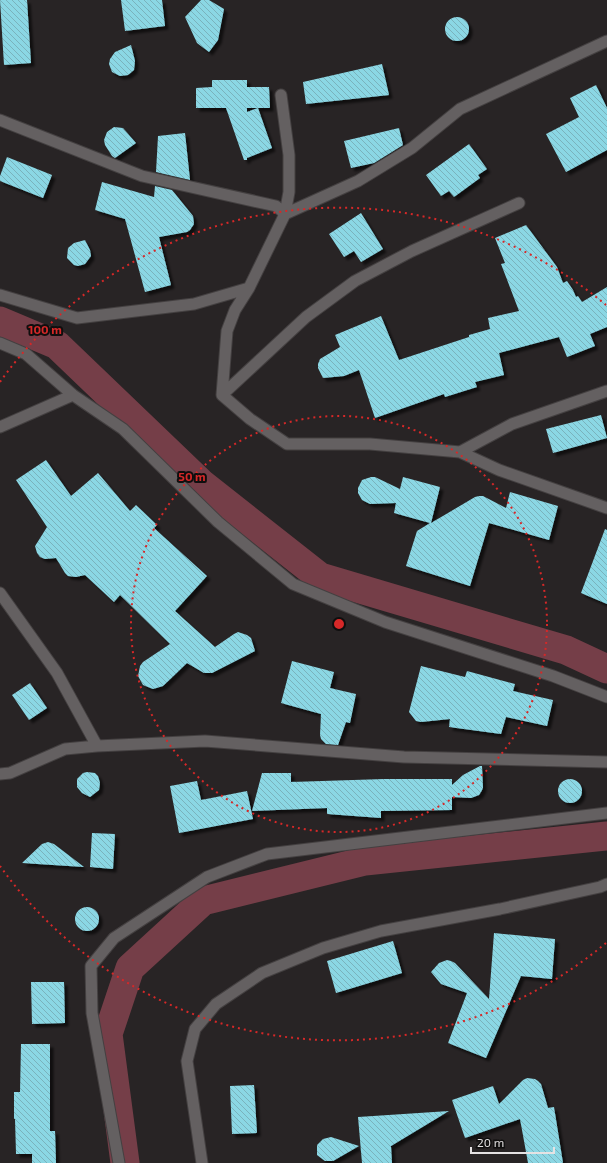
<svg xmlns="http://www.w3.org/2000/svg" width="607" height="1163" font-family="'Exo 2',sans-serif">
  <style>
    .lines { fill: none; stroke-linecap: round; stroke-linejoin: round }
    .canal { stroke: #753e48; stroke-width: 29 }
    .building { fill: url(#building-back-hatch); filter: url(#shadow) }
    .minor-casing { stroke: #444041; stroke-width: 13 }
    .tertiary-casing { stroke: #444041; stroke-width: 13 }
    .minor { stroke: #646061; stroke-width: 11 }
    .tertiary { stroke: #646061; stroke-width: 11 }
    .ring { fill: none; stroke: #d62828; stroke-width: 2; stroke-dasharray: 2 4 }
    .centre { fill: #d62828; stroke: #0f0e0e; stroke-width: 2 }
    .ring-label { font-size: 12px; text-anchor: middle; font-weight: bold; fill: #d62828; stroke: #0f0e0e; stroke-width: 4; stroke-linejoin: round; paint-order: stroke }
  </style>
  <defs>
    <pattern id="building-back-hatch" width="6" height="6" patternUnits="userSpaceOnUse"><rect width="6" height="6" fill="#8bd7e4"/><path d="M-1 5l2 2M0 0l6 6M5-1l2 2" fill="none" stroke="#7ab2bc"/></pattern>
    <filter id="shadow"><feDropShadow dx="3.5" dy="3.5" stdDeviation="1" flood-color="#0009"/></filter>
  </defs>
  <rect width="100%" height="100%" fill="#282425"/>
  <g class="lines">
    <path class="canal" d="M 0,321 L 57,345 L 202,484 L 320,577 L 566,650 L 607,669
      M 125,1163 L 108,1034 L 130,968 L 203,901 L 365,861 L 607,836"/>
  </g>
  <path class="building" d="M 0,0 L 27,0 L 31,63 L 4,65 Z
    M 121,0 L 162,0 L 165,26 L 125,31 Z
    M 201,0 L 209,0 L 224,9 L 218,40 L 209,52 L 197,43 L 185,17 Z
    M445 29a12 12 0 1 1 24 0a12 12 0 1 1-24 0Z
    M 131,45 L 135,61 L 134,70 L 128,75 L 120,76 L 112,72 L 109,64 L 110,59 L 115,52 Z
    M 382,64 L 389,95 L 306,104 L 303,82 Z
    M 212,80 L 247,80 L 247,87 L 269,87 L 270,108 L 247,108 L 247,112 L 258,108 L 272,148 L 247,158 L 247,160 L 244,160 L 226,108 L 196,108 L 196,88 L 212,87 Z
    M 596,85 L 607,108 L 607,150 L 566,172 L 546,134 L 579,117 L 570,98 Z
    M 114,127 L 123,128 L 136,143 L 115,158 L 112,156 L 105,145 L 104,140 L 107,132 Z
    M 399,128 L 403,145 L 374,163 L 351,168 L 344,141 Z
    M 185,133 L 190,180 L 156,172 L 158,136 Z
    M 469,144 L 487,169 L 478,175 L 480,178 L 454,197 L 449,191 L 441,196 L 426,175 Z
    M 7,157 L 52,175 L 43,198 L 0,181 L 0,176 Z
    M 102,182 L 154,197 L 155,186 L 172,190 L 193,216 L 194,224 L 190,230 L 187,232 L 159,237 L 171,285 L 145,292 L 125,219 L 95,210 Z
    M 361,213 L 383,249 L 361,262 L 354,251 L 344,257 L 329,234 Z
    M 526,225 L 557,267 L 563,283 L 567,281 L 573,290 L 576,297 L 578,296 L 582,302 L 607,287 L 607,327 L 590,334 L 595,346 L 567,357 L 559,337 L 499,353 L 504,375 L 475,382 L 477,387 L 445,397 L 444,394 L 375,418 L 359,370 L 344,376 L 323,378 L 318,368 L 318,364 L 320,359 L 340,347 L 335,335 L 381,316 L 399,360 L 469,337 L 469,335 L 490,329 L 488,318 L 519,311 L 501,264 L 505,263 L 495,238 Z
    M 85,240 L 90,250 L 91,256 L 85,264 L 78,266 L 74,265 L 67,258 L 68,248 L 74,243 Z
    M 601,415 L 607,438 L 553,453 L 546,429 Z
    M 46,460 L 71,496 L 98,473 L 130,511 L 136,505 L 157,525 L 154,528 L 207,576 L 175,611 L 215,647 L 234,634 L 238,632 L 247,635 L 251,638 L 255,651 L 212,673 L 204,673 L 187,663 L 163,686 L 153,689 L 143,685 L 138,676 L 140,666 L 143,662 L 170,644 L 120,595 L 114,602 L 85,575 L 76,577 L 68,576 L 65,573 L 56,558 L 45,559 L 40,557 L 37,553 L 35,546 L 37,543 L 47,527 L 16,480 Z
    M 371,477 L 375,477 L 400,489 L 403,477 L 440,487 L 431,523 L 475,497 L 479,496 L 483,496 L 506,508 L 510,492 L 558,506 L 549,540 L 489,523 L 470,586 L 406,566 L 417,531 L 430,523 L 394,513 L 396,503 L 370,504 L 362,500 L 358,493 L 358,488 L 362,480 Z
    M 605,529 L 607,530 L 607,604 L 581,593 Z
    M 292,661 L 334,672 L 330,688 L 356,694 L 350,723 L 346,722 L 338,745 L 326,744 L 321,739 L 320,735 L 321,714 L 281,703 Z
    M 421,666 L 465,677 L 467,671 L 515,684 L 513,691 L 553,700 L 547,726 L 506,717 L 501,734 L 449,727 L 450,719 L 421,722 L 416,721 L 409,712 Z
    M 30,683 L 47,708 L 29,720 L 12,695 Z
    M 480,766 L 482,766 L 483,788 L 481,792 L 479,795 L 471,798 L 452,797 L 452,810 L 381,811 L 381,818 L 327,814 L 327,808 L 252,811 L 262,773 L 291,773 L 291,782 L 384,779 L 452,779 L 452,785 L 463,775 Z
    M 87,772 L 95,773 L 98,776 L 100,783 L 99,790 L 90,797 L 82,793 L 77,787 L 77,779 L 83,773 Z
    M558 791a12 12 0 1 1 24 0a12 12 0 1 1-24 0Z
    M 197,781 L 201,800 L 247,791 L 253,819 L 179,833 L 170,786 Z
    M 92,833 L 115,834 L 113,869 L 90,867 Z
    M 48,842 L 54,844 L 84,867 L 22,863 L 42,844 Z
    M75 919a12 12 0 1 1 24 0a12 12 0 1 1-24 0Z
    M 494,933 L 555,939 L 552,979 L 521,976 L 486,1058 L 448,1043 L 467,993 L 441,984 L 431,972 L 439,963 L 447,960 L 451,961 L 455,963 L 489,999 Z
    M 393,941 L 402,973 L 336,993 L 327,961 Z
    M 31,982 L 64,982 L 65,1023 L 32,1024 Z
    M 21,1044 L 50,1044 L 50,1131 L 55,1131 L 56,1163 L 32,1163 L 32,1154 L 16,1154 L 15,1119 L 14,1119 L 14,1092 L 20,1092 Z
    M 527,1078 L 535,1079 L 538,1081 L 541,1084 L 548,1108 L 554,1107 L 563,1163 L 528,1163 L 520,1119 L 465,1138 L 452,1100 L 493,1086 L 499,1104 L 523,1080 Z
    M 254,1085 L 257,1133 L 232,1134 L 230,1086 Z
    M 449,1111 L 391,1146 L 392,1163 L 362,1163 L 358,1117 Z
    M 331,1137 L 359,1146 L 333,1161 L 325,1161 L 317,1155 L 317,1145 L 323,1139 Z"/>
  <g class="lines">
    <g class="minor-casing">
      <path id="minor" d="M 281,95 L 289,155 L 289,192 L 285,214
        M 0,120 L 142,176 L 276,206 L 285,214 L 249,288 L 235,310 L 227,331 L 222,395 L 250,419 L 287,444 L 370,444 L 460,452 L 499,470 L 607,508
        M 285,214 L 358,181 L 412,148 L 460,109 L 607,41
        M 0,295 L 77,318 L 194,304 L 249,288
        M 0,343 L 26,354 L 73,395 L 123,429 L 218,522 L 293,584 L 385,622 L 553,676 L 607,697
        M 222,395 L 306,317 L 355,281 L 412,251 L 519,203
        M 0,427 L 73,395
        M 460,452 L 512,424 L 607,391
        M 0,593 L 57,673 L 97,746
        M 0,774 L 10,773 L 65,749 L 97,746 L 205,741 L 404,757 L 607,762
        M 119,1163 L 92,1013 L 91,966 L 114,938 L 207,877 L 267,854 L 607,813"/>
    </g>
    <g class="tertiary-casing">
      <path id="tertiary" d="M 202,1163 L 187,1061 L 195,1029 L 216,1004 L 262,973 L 323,948 L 381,931 L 500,909 L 600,887 L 607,884"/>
    </g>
    <use href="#minor" class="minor"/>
    <use href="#tertiary" class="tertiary"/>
  </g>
  <g class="ring">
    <circle cx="339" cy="624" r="208"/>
    <path d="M606 943A416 416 0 0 1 0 866M0 382A416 416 0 0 1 606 305"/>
  </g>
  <circle cx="339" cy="624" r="6" class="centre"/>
  <g class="ring-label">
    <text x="45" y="334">100 m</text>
    <text x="192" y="481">50 m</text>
  </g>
  <path d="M471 1147v6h83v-6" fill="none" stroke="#e5e2e3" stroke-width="2"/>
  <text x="477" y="1147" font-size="12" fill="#e5e2e3" stroke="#0f0e0e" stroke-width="3" paint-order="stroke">20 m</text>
</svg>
